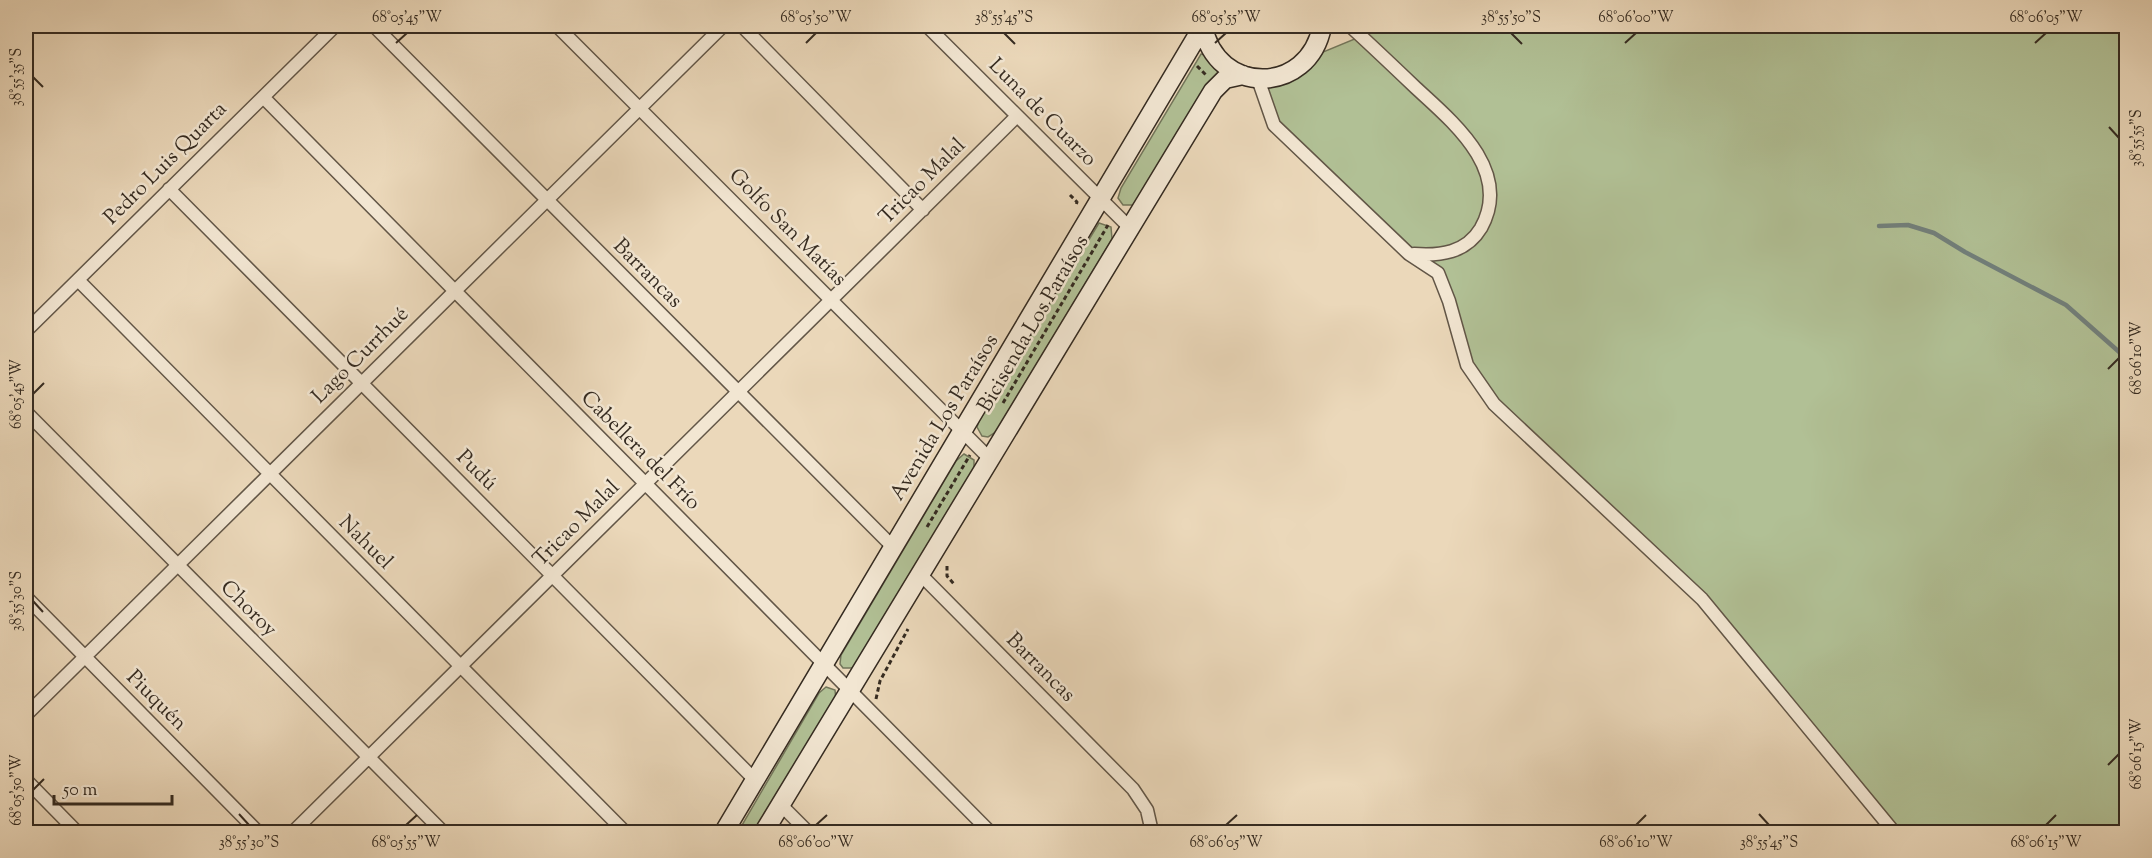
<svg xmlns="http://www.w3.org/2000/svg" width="2152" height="858" font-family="'Sorts Mill Goudy',serif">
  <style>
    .green { fill: #b1c095; stroke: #73765b; stroke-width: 1.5 }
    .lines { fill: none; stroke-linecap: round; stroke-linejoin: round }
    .stream { stroke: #72807c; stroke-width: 4.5 }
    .street-casing { stroke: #625647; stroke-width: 15 }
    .secondary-casing { stroke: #352b21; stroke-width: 21 }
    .path { stroke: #352b21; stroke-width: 3; stroke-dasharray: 4.5 3; stroke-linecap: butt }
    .street { stroke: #f2e6d2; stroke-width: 12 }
    .secondary { stroke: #f2e6d2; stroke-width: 18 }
    .ticks { fill: none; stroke: #352b21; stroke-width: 2 }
    .labels { text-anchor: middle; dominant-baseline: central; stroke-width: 5; stroke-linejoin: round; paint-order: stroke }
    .street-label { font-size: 21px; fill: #352b21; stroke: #f2e6d2 }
    .neatline { fill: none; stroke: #352b21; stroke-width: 2 }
    .ticks-label { font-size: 15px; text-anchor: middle; fill: #352b21 }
  </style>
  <rect width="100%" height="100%" fill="#ebd8ba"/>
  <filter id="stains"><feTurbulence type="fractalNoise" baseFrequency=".00333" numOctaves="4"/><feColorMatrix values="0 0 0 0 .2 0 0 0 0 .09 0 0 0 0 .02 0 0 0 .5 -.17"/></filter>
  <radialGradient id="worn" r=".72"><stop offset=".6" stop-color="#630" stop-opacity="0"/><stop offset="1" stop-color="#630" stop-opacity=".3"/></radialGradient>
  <path class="green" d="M 1386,26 L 2126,26 L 2126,832 L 1894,832 L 1722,621 L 1479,384 L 1444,286 L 1274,125 L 1258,79 Z
    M 1201,54 L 1205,55 L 1221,71 L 1134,205 L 1123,205 L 1118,198 L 1121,188 Z
    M 1099,223 L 1111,227 L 1112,239 L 996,432 L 988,437 L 982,436 L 977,427 L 979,421 Z
    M 964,454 L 974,460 L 974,469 L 854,668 L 843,668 L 840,664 L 841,655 L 956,461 Z
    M 826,687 L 835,690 L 836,701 L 754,832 L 738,832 L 819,693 Z"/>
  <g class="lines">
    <path class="stream" d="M 1879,226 L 1908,225 L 1934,233 L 1965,252 L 2066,305 L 2126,358"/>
    <g class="street-casing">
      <path id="street" d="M 374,26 L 894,548
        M 557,26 L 990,459
        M 742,26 L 923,210
        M 927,26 L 1130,228
        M 1350,26 C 1372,46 1394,67 1416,88 C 1453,122 1513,171 1481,228 C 1466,253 1440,256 1414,254
        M 1258,79 L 1274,125 L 1409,254 L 1438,273 L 1449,301 L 1467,365 L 1494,404 L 1702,599 L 1894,832
        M 263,97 L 990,832
        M 169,189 L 756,781
        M 78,280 L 625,832
        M 26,331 L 335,26
        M 26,412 L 443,832
        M 920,574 L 1133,789 L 1147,810 L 1152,832
        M 26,597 L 258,832
        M 26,715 L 723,26
        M 26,780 L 77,832
        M 781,805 L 808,832
        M 293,832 L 1017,116"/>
    </g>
    <g class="secondary-casing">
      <path id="secondary" d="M 1203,26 C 1216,96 1309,96 1322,26
        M 724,832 L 1203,26
        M 764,832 L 1213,91 L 1225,79 L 1243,75"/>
    </g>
    <path class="path" d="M 1197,66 L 1207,76
      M 1070,195 L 1077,202 L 1076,205
      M 1003,403 L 1108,225
      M 927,527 L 970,455
      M 947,566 L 947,576 L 954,584
      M 876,699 L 880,681 L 908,629"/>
    <use href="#street" class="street"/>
    <use href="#secondary" class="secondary"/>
  </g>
  <path class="ticks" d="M 1004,33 L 1015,44M 1511,33 L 1522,44M 396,43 L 407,33M 806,43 L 816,33M 1215,43 L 1226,33M 1625,43 L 1636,33M 2035,43 L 2046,33M 33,77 L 43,87M 2109,127 L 2119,138M 2108,369 L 2119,358M 33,394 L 44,383M 33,601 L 43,612M 2108,765 L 2119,754M 33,790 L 44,779M 239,814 L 249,825M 1759,814 L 1769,825M 406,825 L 417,815M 816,825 L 827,815M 1226,825 L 1237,815M 1636,825 L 1646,815M 2046,825 L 2056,815"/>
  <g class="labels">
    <g class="street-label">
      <text transform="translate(1042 113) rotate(45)">Luna de Cuarzo</text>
      <text transform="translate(166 164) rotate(-45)">Pedro Luis Quarta</text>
      <text transform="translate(923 182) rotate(-45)">Tricao Malal</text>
      <text transform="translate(787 228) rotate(45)">Golfo San Matías</text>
      <text transform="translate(647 274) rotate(45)">Barrancas</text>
      <text transform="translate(1034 324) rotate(-60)">Bicisenda Los Paraísos</text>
      <text transform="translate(361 356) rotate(-45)">Lago Currhué</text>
      <text transform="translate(945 418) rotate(-59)">Avenida Los Paraísos</text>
      <text transform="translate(640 451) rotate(45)">Cabellera del Frío</text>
      <text transform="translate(476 471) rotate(45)">Pudú</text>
      <text transform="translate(577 524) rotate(-45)">Tricao Malal</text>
      <text transform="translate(365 543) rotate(45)">Nahuel</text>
      <text transform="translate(248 609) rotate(45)">Choroy</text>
      <text transform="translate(1040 668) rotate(45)">Barrancas</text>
      <text transform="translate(156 701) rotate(45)">Piuquén</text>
    </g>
  </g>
  <rect width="2152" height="858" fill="none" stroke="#ebd8ba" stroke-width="66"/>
  <path d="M54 795v9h118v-9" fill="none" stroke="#352b21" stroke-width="3"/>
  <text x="63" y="795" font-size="18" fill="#352b21" stroke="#f2e6d2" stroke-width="4.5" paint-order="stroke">50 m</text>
  <rect x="33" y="33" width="2086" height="792" class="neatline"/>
  <g class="ticks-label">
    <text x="407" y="22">68°05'45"W</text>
    <text x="816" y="22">68°05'50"W</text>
    <text x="1004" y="22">38°55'45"S</text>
    <text x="1226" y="22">68°05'55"W</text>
    <text x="1511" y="22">38°55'50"S</text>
    <text x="1636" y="22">68°06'00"W</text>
    <text x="2046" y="22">68°06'05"W</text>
    <text transform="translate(16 77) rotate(-90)" y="5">38°55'35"S</text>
    <text transform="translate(2136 138) rotate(-90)" y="5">38°55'55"S</text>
    <text transform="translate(2136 358) rotate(-90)" y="5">68°06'10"W</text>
    <text transform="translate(16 394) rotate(-90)" y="5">68°05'45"W</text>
    <text transform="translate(16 601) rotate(-90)" y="5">38°55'30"S</text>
    <text transform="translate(2136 754) rotate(-90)" y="5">68°06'15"W</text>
    <text transform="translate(16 790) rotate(-90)" y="5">68°05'50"W</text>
    <text x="249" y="847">38°55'30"S</text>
    <text x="406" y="847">68°05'55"W</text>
    <text x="816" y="847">68°06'00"W</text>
    <text x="1226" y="847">68°06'05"W</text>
    <text x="1636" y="847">68°06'10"W</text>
    <text x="1769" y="847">38°55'45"S</text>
    <text x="2046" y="847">68°06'15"W</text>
  </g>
  <rect width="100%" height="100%" filter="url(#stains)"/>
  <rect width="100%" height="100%" fill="url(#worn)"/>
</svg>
